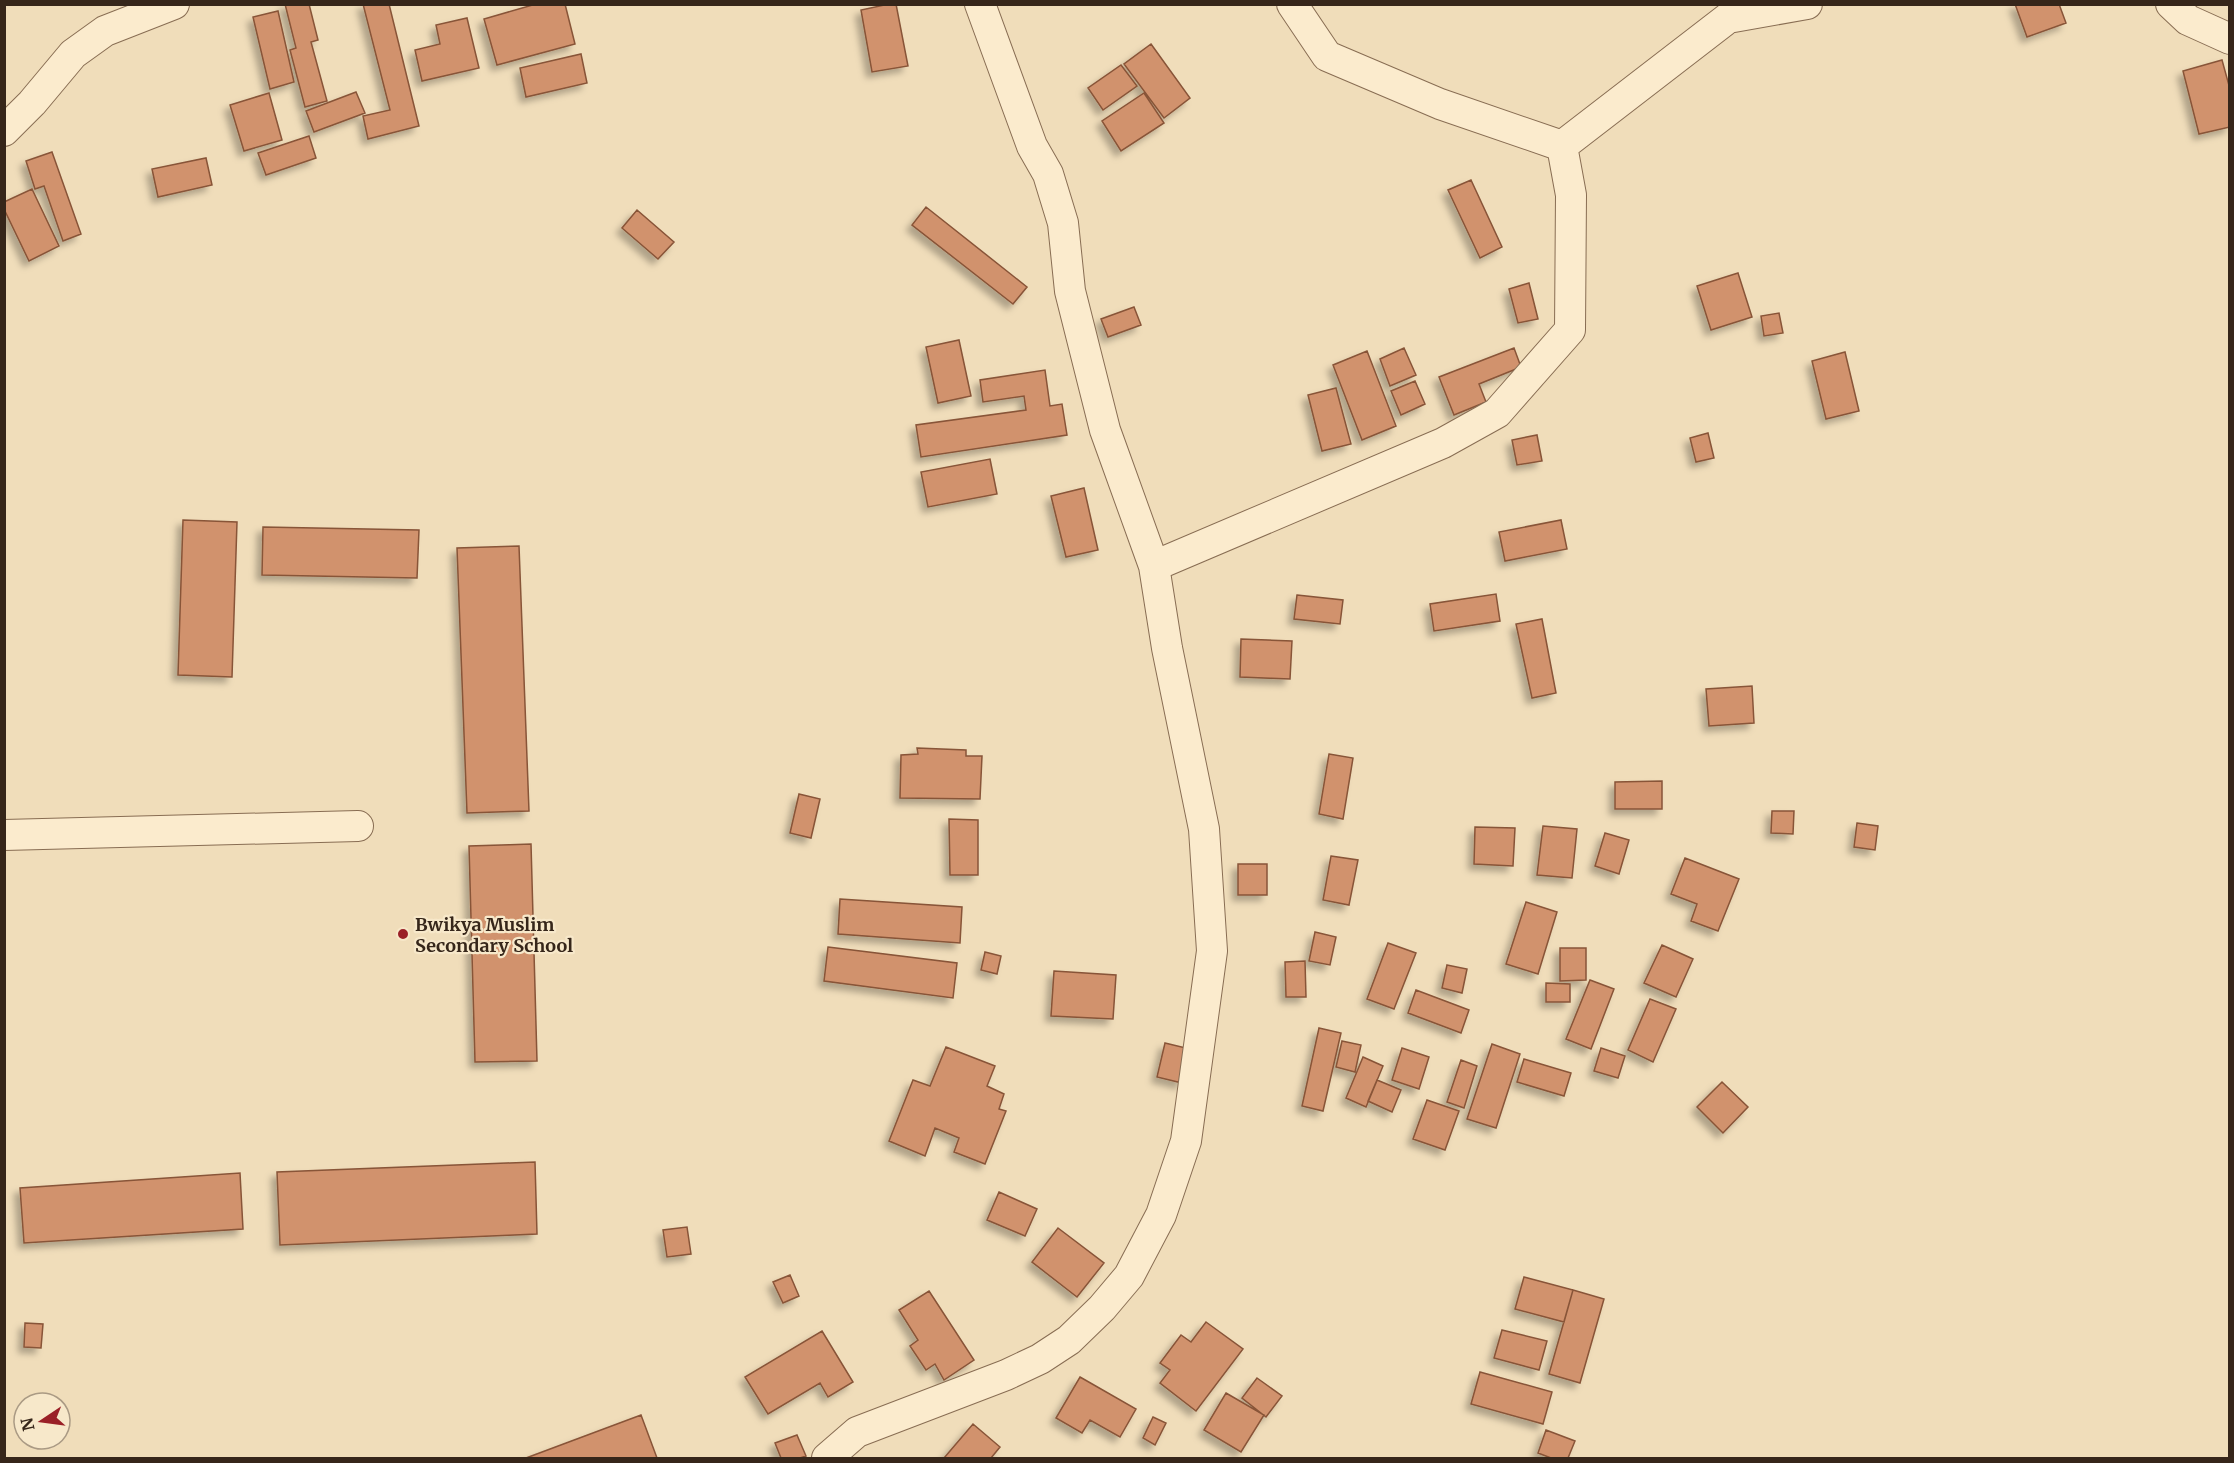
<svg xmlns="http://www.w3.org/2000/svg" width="2234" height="1463" font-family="Merriweather,serif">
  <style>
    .building { fill: #d1926d; stroke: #885438; stroke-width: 1.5; filter: url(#shadow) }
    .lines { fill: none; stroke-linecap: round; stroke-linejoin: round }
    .minor-casing { stroke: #886d53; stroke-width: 32 }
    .minor { stroke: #fbebcd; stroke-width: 30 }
    .poi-dot { fill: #9a2027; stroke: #f7e8ca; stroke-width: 2 }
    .labels { text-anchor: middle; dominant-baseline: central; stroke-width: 4.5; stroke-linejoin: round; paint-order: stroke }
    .poi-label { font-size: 18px; font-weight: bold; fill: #36261a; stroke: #f7e8ca; text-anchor: start }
  </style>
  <defs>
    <filter id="shadow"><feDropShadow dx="-5.5" dy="5.5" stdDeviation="3" flood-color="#0004"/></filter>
  </defs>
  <rect width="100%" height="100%" fill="#f0ddba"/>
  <path class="building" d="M 285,4 L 309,4 L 318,40 L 311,42 L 327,101 L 305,107 L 290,50 L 296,48 Z
    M 363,4 L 389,4 L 419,126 L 368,139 L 363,116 L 390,110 Z
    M 536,4 L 565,4 L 575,44 L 497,65 L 484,19 Z
    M 889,4 L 896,4 L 908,66 L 872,72 L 861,10 Z
    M 2015,4 L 2059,4 L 2066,23 L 2027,37 Z
    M 278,11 L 294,82 L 270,89 L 253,17 Z
    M 467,18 L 479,68 L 422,81 L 415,50 L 440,44 L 436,25 Z
    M 1151,44 L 1190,98 L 1164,118 L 1124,64 Z
    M 581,54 L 587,83 L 526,97 L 520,68 Z
    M 2222,60 L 2230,89 L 2230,127 L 2199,134 L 2183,71 Z
    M 1121,65 L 1137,86 L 1103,110 L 1088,88 Z
    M 356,92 L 365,113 L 314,132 L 306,111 Z
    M 269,93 L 282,140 L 244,151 L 230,105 Z
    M 1144,93 L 1164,123 L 1121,151 L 1102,121 Z
    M 309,136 L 316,158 L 266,175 L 258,153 Z
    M 52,152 L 81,234 L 63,241 L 44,186 L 35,189 L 26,161 Z
    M 206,158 L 212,185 L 158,197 L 152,169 Z
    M 1471,180 L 1502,247 L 1480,258 L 1448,190 Z
    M 32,189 L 59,246 L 29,261 L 4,209 L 4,202 Z
    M 926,207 L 1027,287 L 1013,304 L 912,225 Z
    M 637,210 L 674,242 L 658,259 L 622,228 Z
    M 1738,273 L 1752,317 L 1711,330 L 1697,286 Z
    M 1529,283 L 1538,319 L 1518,323 L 1509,289 Z
    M 1134,307 L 1141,325 L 1108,337 L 1101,319 Z
    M 1779,313 L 1783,333 L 1764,336 L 1761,316 Z
    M 959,340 L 971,396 L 938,403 L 926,347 Z
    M 1404,348 L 1416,375 L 1390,386 L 1380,359 Z
    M 1514,348 L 1521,367 L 1479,384 L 1486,402 L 1454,415 L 1439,377 Z
    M 1367,351 L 1396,426 L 1362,440 L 1333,365 Z
    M 1845,352 L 1859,411 L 1826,419 L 1812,361 Z
    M 1045,370 L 1050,406 L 1062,404 L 1067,435 L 921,457 L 916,425 L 1026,410 L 1024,396 L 983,402 L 980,380 Z
    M 1415,381 L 1425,404 L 1401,415 L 1391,391 Z
    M 1336,388 L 1351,444 L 1322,451 L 1308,395 Z
    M 1708,433 L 1714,458 L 1696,462 L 1690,438 Z
    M 1537,435 L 1542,461 L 1517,465 L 1512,440 Z
    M 990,459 L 997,494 L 928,507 L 921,472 Z
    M 1084,488 L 1098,550 L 1066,557 L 1051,496 Z
    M 183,520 L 237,522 L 232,677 L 178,675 Z
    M 1561,520 L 1567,549 L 1505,561 L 1499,532 Z
    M 263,527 L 419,530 L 417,578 L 262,575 Z
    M 519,546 L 529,811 L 467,813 L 457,548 Z
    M 1496,594 L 1500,621 L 1434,631 L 1430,604 Z
    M 1297,595 L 1343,600 L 1340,624 L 1294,619 Z
    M 1542,619 L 1556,693 L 1532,698 L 1516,624 Z
    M 1241,639 L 1292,641 L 1290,679 L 1240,677 Z
    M 1752,686 L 1754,723 L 1709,726 L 1706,689 Z
    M 917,748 L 966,750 L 966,756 L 982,756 L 980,799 L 900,798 L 901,755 L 918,754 Z
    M 1329,754 L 1353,758 L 1343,819 L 1319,814 Z
    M 1662,781 L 1662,809 L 1615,809 L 1615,782 Z
    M 799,794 L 820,799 L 811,838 L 790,833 Z
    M 1772,811 L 1794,811 L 1793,834 L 1771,833 Z
    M 949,819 L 978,820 L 978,875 L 950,875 Z
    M 1857,823 L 1878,826 L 1875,850 L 1854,847 Z
    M 1543,826 L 1577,829 L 1572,878 L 1537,875 Z
    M 1475,827 L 1515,828 L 1513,866 L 1474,864 Z
    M 1605,833 L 1629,840 L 1619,874 L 1595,866 Z
    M 531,844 L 537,1061 L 475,1062 L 469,846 Z
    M 1331,856 L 1358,860 L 1349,905 L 1323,900 Z
    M 1685,858 L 1739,879 L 1718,931 L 1691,921 L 1697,904 L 1671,894 Z
    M 1238,864 L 1267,864 L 1267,895 L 1238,895 Z
    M 840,899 L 962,907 L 960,943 L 838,934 Z
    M 1526,902 L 1557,912 L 1538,974 L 1506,964 Z
    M 1315,932 L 1336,937 L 1330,965 L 1309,961 Z
    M 1388,943 L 1416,953 L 1394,1009 L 1367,999 Z
    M 1662,945 L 1693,959 L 1676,997 L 1644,983 Z
    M 828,947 L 957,963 L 953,998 L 824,981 Z
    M 1560,948 L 1586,948 L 1586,980 L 1560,981 Z
    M 985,952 L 1001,956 L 997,974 L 981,970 Z
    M 1305,961 L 1306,997 L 1286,997 L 1285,962 Z
    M 1447,965 L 1467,969 L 1462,993 L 1442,988 Z
    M 1054,971 L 1116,975 L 1113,1019 L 1051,1016 Z
    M 1590,980 L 1614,989 L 1591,1049 L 1566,1039 Z
    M 1546,983 L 1570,984 L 1570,1002 L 1546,1002 Z
    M 1416,990 L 1469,1010 L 1461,1033 L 1408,1013 Z
    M 1650,999 L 1676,1009 L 1653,1062 L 1628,1050 Z
    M 1319,1028 L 1341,1033 L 1323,1111 L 1302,1106 Z
    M 1342,1041 L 1361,1045 L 1355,1072 L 1336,1067 Z
    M 1165,1043 L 1190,1049 L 1182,1083 L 1157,1077 Z
    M 1492,1044 L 1520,1054 L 1496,1128 L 1467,1119 Z
    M 946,1047 L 995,1066 L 987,1086 L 1004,1094 L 999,1109 L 1006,1111 L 985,1164 L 954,1152 L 959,1138 L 935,1128 L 925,1156 L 889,1141 L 913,1080 L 930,1086 Z
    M 1402,1048 L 1429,1057 L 1419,1089 L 1392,1080 Z
    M 1601,1048 L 1625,1056 L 1618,1078 L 1594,1071 Z
    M 1363,1057 L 1383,1066 L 1366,1107 L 1346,1098 Z
    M 1524,1059 L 1571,1073 L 1564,1096 L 1517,1082 Z
    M 1461,1060 L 1477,1066 L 1464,1108 L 1447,1102 Z
    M 1377,1080 L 1401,1090 L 1392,1112 L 1368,1101 Z
    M 1722,1082 L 1748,1107 L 1723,1133 L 1697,1107 Z
    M 1427,1100 L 1459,1111 L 1445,1150 L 1413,1139 Z
    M 535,1162 L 537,1234 L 280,1245 L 277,1172 Z
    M 240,1173 L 243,1229 L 24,1243 L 20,1188 Z
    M 999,1192 L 1037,1209 L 1025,1236 L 987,1220 Z
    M 687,1227 L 691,1254 L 667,1257 L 663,1230 Z
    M 1058,1228 L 1104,1263 L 1077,1297 L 1032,1262 Z
    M 790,1275 L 799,1296 L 783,1303 L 773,1282 Z
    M 1524,1277 L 1573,1290 L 1564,1322 L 1515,1309 Z
    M 1573,1290 L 1604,1299 L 1580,1383 L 1549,1374 Z
    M 929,1291 L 974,1360 L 944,1380 L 935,1364 L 926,1370 L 910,1346 L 918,1340 L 899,1310 Z
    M 1206,1322 L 1243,1349 L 1196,1411 L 1160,1383 L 1170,1370 L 1160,1363 L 1181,1335 L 1191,1342 Z
    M 25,1323 L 43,1324 L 41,1348 L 24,1347 Z
    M 1502,1330 L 1547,1341 L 1539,1370 L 1494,1358 Z
    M 822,1331 L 853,1382 L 828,1397 L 820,1383 L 768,1414 L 745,1377 Z
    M 1480,1372 L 1552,1392 L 1543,1424 L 1471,1404 Z
    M 1080,1377 L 1136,1409 L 1120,1437 L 1090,1420 L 1082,1433 L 1056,1418 Z
    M 1257,1378 L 1282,1396 L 1266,1417 L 1242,1398 Z
    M 1226,1393 L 1264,1415 L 1241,1452 L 1204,1430 Z
    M 641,1415 L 657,1458 L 526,1458 Z
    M 1153,1417 L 1166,1423 L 1155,1445 L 1143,1438 Z
    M 973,1424 L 1000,1447 L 991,1458 L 944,1458 Z
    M 1546,1430 L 1575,1441 L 1568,1458 L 1551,1458 L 1538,1453 Z
    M 797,1435 L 806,1456 L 800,1458 L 781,1458 L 775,1443 Z"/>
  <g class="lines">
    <g class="minor-casing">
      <path id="minor" d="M 1292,4 L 1327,56 L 1440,104 L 1562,146
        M 2171,4 L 2188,20 L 2230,39
        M 4,131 L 32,103 L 73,54 L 105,31 L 174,4
        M 1154,566 L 1443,443 L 1497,413 L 1570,330 L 1571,195 L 1562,146 L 1728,18 L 1807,4
        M 4,835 L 358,826
        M 827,1458 L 857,1432 L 1006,1375 L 1040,1359 L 1069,1340 L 1102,1308 L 1129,1276 L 1161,1215 L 1186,1141 L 1212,951 L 1204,829 L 1167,648 L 1154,566 L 1105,430 L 1070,291 L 1063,223 L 1048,174 L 1032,146 L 980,4"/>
    </g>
    <use href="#minor" class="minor"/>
  </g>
  <circle class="poi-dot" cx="403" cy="934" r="6"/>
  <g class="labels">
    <g class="poi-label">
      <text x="415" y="924">Bwikya Muslim<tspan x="415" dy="21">Secondary School</tspan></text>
    </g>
  </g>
  <rect width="2234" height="1463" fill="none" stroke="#36261a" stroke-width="12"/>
  <g transform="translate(42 1421) rotate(257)"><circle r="28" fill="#f7e8ca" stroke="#aa9a84" stroke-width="1.5"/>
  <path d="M0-4.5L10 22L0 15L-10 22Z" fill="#9a2027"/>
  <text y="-9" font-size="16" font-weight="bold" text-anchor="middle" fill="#36261a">N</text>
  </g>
</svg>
